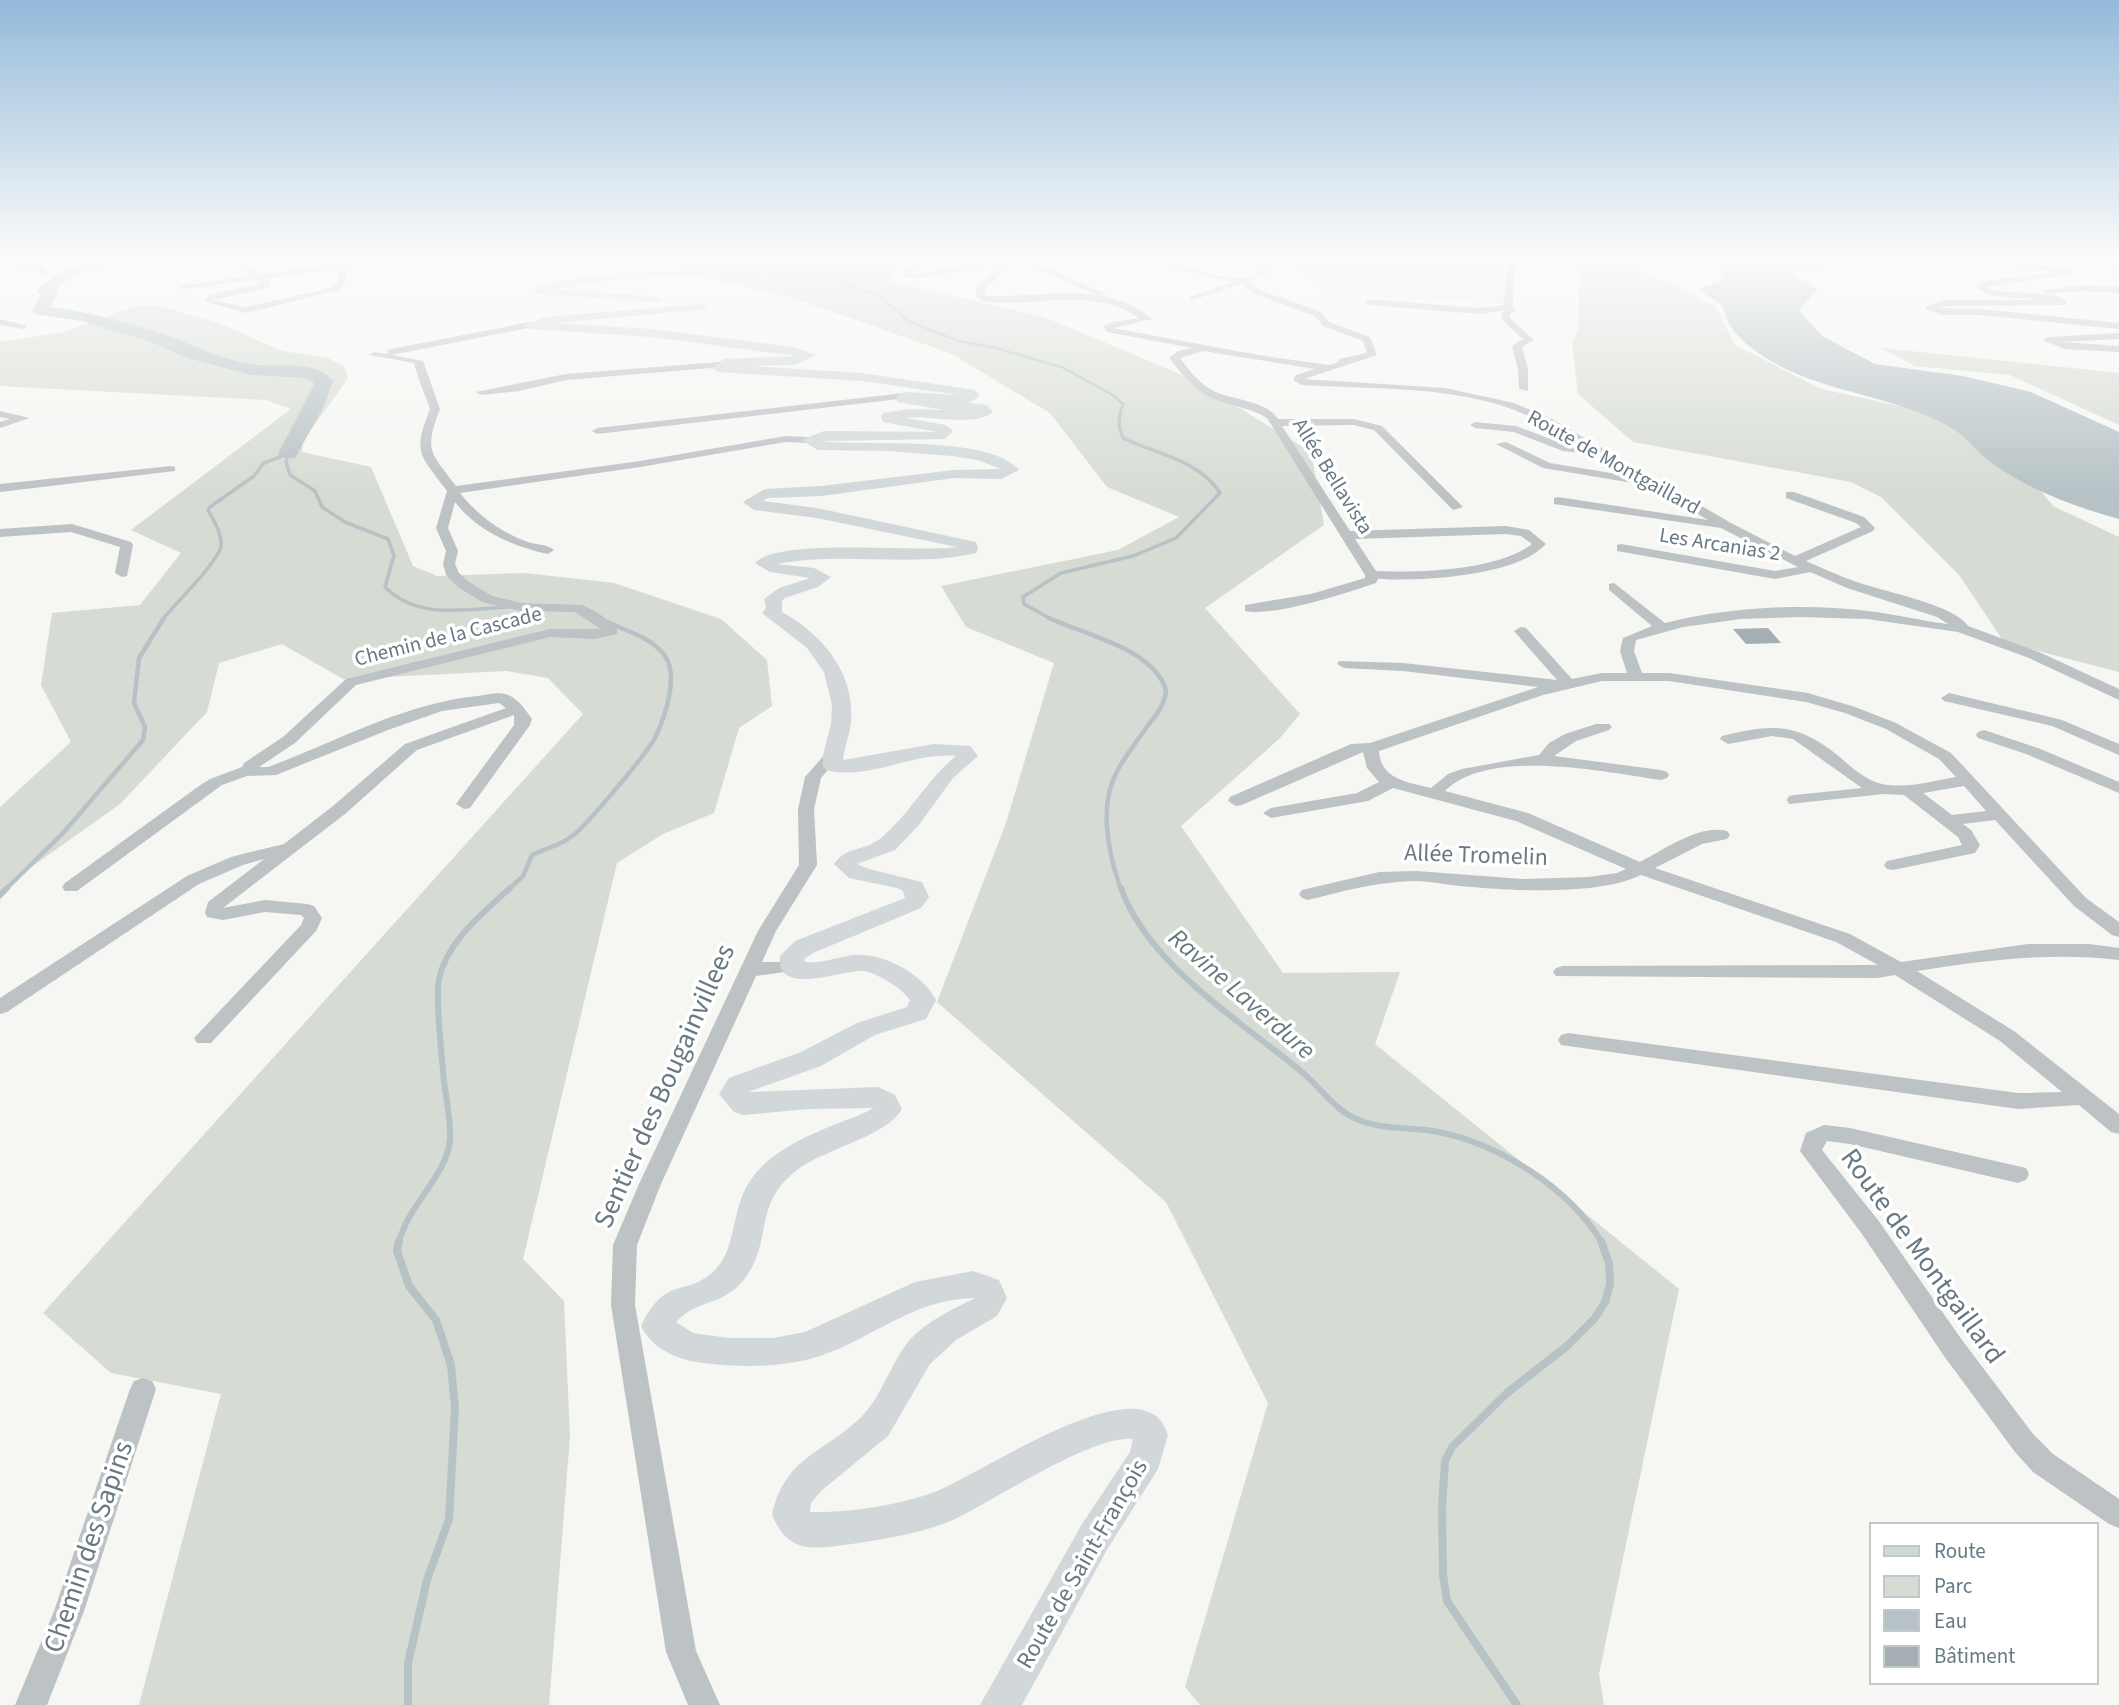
<svg xmlns="http://www.w3.org/2000/svg" width="2119" height="1705" font-family="'Source Sans 3',sans-serif">
  <style>
    .built { fill: #e7e8e7 }
    .green { fill: #d6dbd3 }
    .water { fill: #b6c2c5 }
    .lines { fill: none; stroke-linecap: round; stroke-linejoin: round }
    .stream-far4 { stroke: #b6c2c5; stroke-width: 2.5 }
    .stream-far3 { stroke: #b6c2c5; stroke-width: 3.5 }
    .stream-far2 { stroke: #b6c2c5; stroke-width: 4.5 }
    .stream-far1 { stroke: #b6c2c5; stroke-width: 6 }
    .stream { stroke: #b6c2c5; stroke-width: 8 }
    .river { fill: #b6c2c5; fill-rule: evenodd }
    .building { fill: #a5aeb2 }
    .minor { fill: #bdc2c5; fill-rule: evenodd }
    .major { fill: #d2d8da; fill-rule: evenodd }
    .labels { text-anchor: middle; dominant-baseline: central; stroke-width: 7; stroke-linejoin: round; paint-order: stroke }
    .far-street-label { font-size: 21px; fill: #677982; stroke: #fff }
    .street-label { font-size: 24px; fill: #677982; stroke: #fff }
    .water-label { font-size: 26px; font-style: italic; fill: #637a7f; stroke: #fff }
    .near-street-label { font-size: 28px; fill: #677982; stroke: #fff }
  </style>
  <rect width="100%" height="100%" fill="#f6f6f3"/>
  <path class="built" d="M 1276,256 L 1503,256 L 1504,303 L 1328,294 L 1277,260 Z"/>
  <path class="green" d="M 690,256 L 898,256 L 889,281 L 1044,317 L 1194,380 L 1311,452 L 1324,525 L 1205,608 L 1300,714 L 1279,739 L 1181,826 L 1283,973 L 1400,972 L 1375,1044 L 1679,1289 L 1599,1674 L 1604,1705 L 1200,1705 L 1185,1687 L 1268,1403 L 1166,1202 L 937,1002 L 1006,823 L 1054,663 L 966,627 L 941,586 L 1118,550 L 1179,517 L 1107,487 L 1050,413 L 950,353 L 790,297 L 690,274 L 682,257 Z
    M 1580,256 L 1613,256 L 1715,306 L 1735,345 L 1821,389 L 1988,425 L 2053,506 L 2119,537 L 2119,672 L 2004,642 L 1959,575 L 1881,497 L 1851,482 L 1633,442 L 1578,394 L 1572,344 L 1578,328 Z
    M 156,305 L 216,322 L 282,351 L 328,358 L 345,367 L 348,378 L 303,441 L 302,452 L 371,467 L 413,566 L 437,576 L 524,573 L 614,583 L 721,619 L 767,660 L 772,706 L 739,728 L 714,813 L 663,834 L 617,863 L 523,1259 L 564,1301 L 570,1436 L 549,1705 L 139,1705 L 221,1394 L 111,1373 L 43,1313 L 583,714 L 548,678 L 507,671 L 343,679 L 282,644 L 219,663 L 207,712 L 120,804 L 20,875 L 0,900 L 0,807 L 71,742 L 41,685 L 52,613 L 140,605 L 181,553 L 131,530 L 291,409 L 266,400 L 0,386 L 0,342 L 64,332 L 136,306 Z
    M 1881,348 L 2119,373 L 2119,425 L 2010,375 L 1915,366 Z"/>
  <path class="water" d="M 1713,256 L 1866,256 L 1864,259 L 1791,273 L 1818,289 L 1799,310 L 1822,336 L 1875,364 L 1963,376 L 2031,392 L 2119,432 L 2119,519 C 2075,507 2030,490 1993,464 C 1976,452 1966,435 1948,426 C 1889,393 1816,393 1760,354 C 1747,345 1733,334 1727,319 C 1725,315 1724,308 1721,305 C 1715,299 1706,296 1699,289 L 1722,280 L 1724,274 Z"/>
  <g class="lines">
    <path class="stream-far4" d="M 791,256 L 838,281 L 880,296 L 908,321 L 958,341 L 996,348 L 1064,368 L 1111,394 L 1123,404 L 1120,414"/>
    <path class="stream-far3" d="M 288,454 L 286,462 L 290,475 L 315,491 L 322,507 L 345,522 L 388,539 L 394,555 L 385,587 C 417,620 466,609 508,607
      M 162,620 C 174,605 219,561 221,546 C 222,533 214,521 208,510 L 210,507 L 254,476 L 264,463 L 288,454
      M 1053,620 L 1024,604 L 1023,597 L 1061,573 L 1133,556 L 1176,538 L 1220,493 C 1199,460 1156,454 1123,438 L 1119,426 L 1120,412"/>
    <path class="stream-far2" d="M 1049,618 C 1085,635 1153,648 1166,690 C 1165,706 1155,716 1146,728 C 1134,746 1119,763 1112,783 C 1100,817 1110,858 1121,890
      M 5,890 L 63,833 L 143,740 L 145,727 L 134,703 L 139,658 L 164,618
      M 508,890 L 523,876 L 532,855 C 545,849 560,845 571,837 C 584,829 647,753 655,738 C 665,717 679,677 665,656 C 653,638 624,630 605,621"/>
    <path class="stream-far1" d="M 1121,888 C 1148,965 1242,1022 1302,1072 C 1321,1088 1335,1111 1359,1120 C 1384,1130 1412,1127 1438,1132 C 1499,1144 1570,1188 1602,1243
      M 0,895 L 7,888
      M 399,1243 C 406,1207 448,1175 450,1139 C 451,1120 446,1099 444,1081 C 442,1057 435,1001 439,979 C 447,941 483,913 510,888"/>
    <path class="stream" d="M 399,1241 L 397,1251 L 409,1286 L 436,1320 L 451,1365 L 455,1408 L 449,1519 L 427,1580 L 408,1663 L 408,1705
      M 1517,1705 L 1447,1601 L 1443,1575 L 1442,1507 L 1445,1461 L 1452,1447 L 1507,1393 L 1567,1346 L 1595,1318 L 1605,1302 L 1610,1284 L 1609,1263 L 1601,1241"/>
    <path class="river" d="M 109,256 L 123,256 L 118,263 L 76,274 L 56,289 L 58,292 L 50,307 C 87,311 124,322 160,333 C 191,343 218,359 251,364 C 276,369 315,358 333,381 L 324,406 L 295,458 L 281,458 L 278,454 L 313,387 L 314,383 L 306,378 L 252,375 L 187,358 L 149,341 L 81,321 L 34,314 L 32,311 L 41,295 L 36,291 L 39,288 L 66,268 Z"/>
  </g>
  <path class="building" d="M 1768,628 L 1781,643 L 1746,644 L 1733,629 Z"/>
  <g class="lines">
    <path class="minor" d="M 240,256 L 248,256 L 258,275 L 382,256 L 398,256 L 345,267 L 347,280 L 339,290 L 246,313 L 204,301 L 209,295 L 260,284 L 255,280 L 184,289 L 180,286 L 249,276 ZM 337,269 L 339,280 L 333,286 L 322,290 L 246,307 L 214,300 L 270,287 L 270,283 L 264,279 Z
      M 915,256 L 923,256 L 911,273 C 943,274 973,257 1006,262 L 1008,269 L 985,288 L 986,296 C 1038,298 1109,280 1152,319 L 1113,328 L 1258,355 L 1329,365 L 1337,363 L 1339,359 L 1367,353 L 1363,341 L 1323,326 L 1315,316 L 1254,294 L 1242,284 L 1190,301 L 1190,297 L 1233,282 L 1146,262 L 1140,256 L 1149,256 C 1159,262 1228,279 1241,279 C 1255,278 1265,269 1268,256 L 1276,256 C 1273,272 1265,276 1250,282 L 1260,290 L 1321,312 L 1329,322 L 1370,337 L 1377,355 L 1304,379 L 1445,388 L 1514,403 L 1550,418 L 1731,523 L 1795,556 L 1861,527 L 1856,523 L 1786,498 L 1786,492 L 1794,492 L 1864,517 L 1875,528 L 1873,531 L 1806,561 C 1823,568 1839,576 1857,582 C 1881,591 1956,605 1968,626 L 2039,652 L 2119,689 L 2119,700 L 2029,658 L 1958,632 L 1867,619 L 1800,617 L 1741,619 L 1683,627 L 1636,640 L 1634,651 L 1642,673 L 1669,673 L 1808,693 L 1855,707 L 1896,723 L 1951,753 L 2086,898 L 2119,922 L 2119,937 L 2112,935 L 2074,906 L 1995,820 L 1963,824 L 1971,830 L 1980,845 L 1975,853 L 1893,870 L 1887,869 L 1884,865 L 1887,861 L 1962,845 L 1958,837 L 1904,795 L 1884,794 L 1789,804 L 1787,800 L 1789,796 L 1795,795 L 1862,788 L 1793,739 L 1772,736 L 1728,744 L 1720,739 L 1722,736 C 1774,723 1799,723 1841,758 C 1853,769 1866,780 1882,784 C 1905,789 1933,781 1956,777 L 1939,759 L 1886,729 L 1845,713 L 1806,702 L 1669,681 L 1602,681 L 1543,695 L 1379,751 C 1381,780 1408,782 1431,788 L 1448,774 L 1462,769 L 1539,755 L 1549,743 L 1565,734 L 1596,724 L 1609,724 L 1612,727 L 1609,730 L 1576,741 L 1554,756 L 1661,770 L 1667,772 L 1669,775 L 1667,778 L 1661,780 C 1606,772 1489,747 1445,791 L 1528,813 L 1640,862 C 1664,850 1699,824 1727,831 L 1730,835 L 1727,839 L 1702,844 L 1655,868 L 1850,934 L 1901,962 L 2028,944 L 2089,944 L 2119,948 L 2119,960 C 2051,952 1985,960 1917,971 L 2014,1031 L 2119,1114 L 2119,1134 L 2111,1132 L 2079,1105 L 2018,1109 L 1561,1045 L 1558,1040 L 1561,1035 L 1568,1033 L 2018,1093 L 2062,1092 L 2000,1041 L 1895,975 L 1877,978 L 1556,976 L 1553,972 L 1556,968 L 1563,966 L 1878,965 L 1836,942 L 1641,875 C 1601,895 1517,891 1472,887 C 1452,886 1433,881 1413,881 C 1377,882 1343,891 1308,900 L 1302,898 L 1299,894 L 1302,890 L 1379,872 L 1417,871 L 1522,879 L 1589,877 L 1617,873 L 1626,869 L 1516,821 L 1393,788 L 1368,801 L 1271,818 L 1263,813 L 1271,808 L 1357,793 L 1379,782 L 1367,768 L 1363,752 L 1242,805 L 1236,806 L 1228,801 L 1230,797 L 1351,744 L 1370,743 L 1538,687 L 1403,671 L 1344,668 L 1337,664 L 1339,661 L 1403,663 L 1557,680 L 1514,631 L 1521,627 L 1526,628 L 1572,679 L 1602,673 L 1627,673 L 1620,651 L 1623,638 L 1652,626 L 1609,590 L 1609,584 L 1614,583 L 1665,623 C 1730,607 1802,603 1868,611 C 1895,614 1922,621 1948,624 L 1937,617 L 1847,588 L 1810,572 L 1775,579 L 1617,551 L 1617,545 L 1621,544 L 1775,571 L 1798,567 L 1721,528 L 1554,504 L 1554,498 L 1558,497 L 1708,520 L 1644,482 L 1639,484 L 1543,468 L 1496,444 L 1506,442 L 1550,463 L 1635,477 L 1597,455 L 1563,451 L 1514,432 L 1475,428 L 1470,425 L 1475,422 L 1516,426 L 1569,446 L 1587,449 C 1561,433 1535,417 1506,407 C 1442,386 1369,389 1302,385 L 1293,380 L 1296,375 L 1315,369 L 1203,351 L 1180,358 C 1189,370 1199,383 1212,390 C 1231,401 1265,399 1278,419 L 1354,419 L 1382,426 L 1463,507 L 1453,510 L 1374,430 L 1354,425 L 1282,426 L 1350,531 L 1506,526 L 1529,530 L 1546,544 C 1516,577 1421,581 1378,579 L 1376,583 C 1346,593 1275,617 1245,611 L 1245,605 L 1311,594 L 1365,578 L 1365,575 L 1267,418 C 1251,408 1232,406 1214,399 C 1195,391 1182,374 1169,358 L 1178,351 L 1192,348 L 1107,332 L 1103,327 L 1109,323 L 1139,318 C 1091,285 1034,309 981,301 L 976,295 L 977,287 L 1000,266 C 968,264 937,282 905,277 L 902,272 ZM 1506,534 L 1521,536 L 1532,544 C 1496,571 1420,573 1376,571 L 1355,539 ZM 1964,786 L 1986,811 L 1952,815 L 1923,793 Z
      M 1023,256 L 1034,256 L 1030,259 L 1033,261 L 1106,294 L 1099,296 L 1027,265 L 1020,258 Z
      M 1507,256 L 1515,256 L 1513,306 L 1516,309 L 1510,315 L 1510,318 L 1534,340 L 1522,347 L 1528,369 L 1528,391 L 1519,389 L 1518,369 L 1512,346 L 1523,339 L 1503,321 L 1501,314 L 1505,310 L 1479,314 L 1369,305 L 1365,302 L 1369,299 L 1479,308 L 1504,305 Z
      M 1973,256 L 2083,272 L 1985,287 L 1994,291 L 2056,295 L 2066,300 L 2066,304 L 2063,305 L 1946,306 L 1938,308 L 1981,309 L 2119,323 L 2119,329 L 1981,315 L 1942,315 L 1926,310 L 1926,306 L 1945,300 L 2042,300 L 1992,296 L 1974,287 L 1983,281 L 2059,272 L 1996,264 Z
      M 0,260 L 42,266 L 48,273 L 44,275 L 36,270 L 0,264 Z
      M 2082,285 L 2119,287 L 2119,293 L 2082,291 L 2045,294 L 2041,291 Z
      M 0,319 L 28,326 L 23,329 L 0,325 Z
      M 530,322 L 535,325 L 533,327 L 392,355 L 423,361 L 440,409 C 424,452 430,451 456,486 L 640,461 L 786,436 L 808,437 L 813,440 L 808,443 L 786,442 L 640,467 L 460,493 C 475,513 503,534 528,542 C 537,545 547,544 554,550 L 548,554 C 514,547 477,531 455,502 L 448,528 L 458,551 L 455,564 L 459,573 L 469,582 L 492,596 L 521,603 L 582,605 L 597,612 L 617,628 L 617,634 L 595,639 L 550,637 L 356,685 L 295,743 L 259,767 L 268,767 C 336,742 404,703 478,696 C 486,695 497,692 505,694 C 517,697 525,709 532,719 L 530,725 L 470,808 L 464,809 L 456,804 L 514,725 L 514,715 L 417,750 L 345,814 L 223,908 L 265,900 L 307,904 L 314,906 L 322,918 L 316,931 L 211,1043 L 197,1043 L 194,1038 L 301,925 L 304,918 L 301,915 L 265,912 L 223,920 L 207,917 L 205,913 L 208,902 L 264,859 L 243,865 L 199,884 L 7,1012 L 0,1014 L 0,998 L 187,876 L 231,857 L 284,844 L 333,806 L 405,744 L 506,708 L 499,703 L 442,711 L 388,730 L 276,775 L 247,776 L 222,785 L 77,891 L 65,891 L 62,887 L 65,883 L 199,786 L 210,779 L 242,767 L 244,763 L 283,737 L 346,679 L 550,629 L 601,629 L 575,612 L 521,611 L 482,602 L 459,588 L 446,575 L 443,564 L 446,551 L 436,528 L 447,491 C 420,454 412,454 430,409 C 425,393 418,380 414,363 L 369,355 L 374,352 L 388,354 L 388,350 L 391,349 Z
      M 2119,333 L 2119,339 L 2062,342 L 2119,346 L 2119,352 L 2064,349 L 2043,340 L 2048,337 Z
      M 720,362 L 723,363 L 723,367 L 566,380 L 519,391 L 481,395 L 476,392 L 566,374 Z
      M 904,393 L 909,396 L 908,398 L 597,434 L 592,431 L 597,428 Z
      M 0,411 L 30,418 L 0,428 L 0,422 L 10,419 L 0,417 Z
      M 171,466 L 175,467 L 175,471 L 0,492 L 0,484 Z
      M 72,524 L 131,542 L 133,545 L 127,576 L 122,577 L 115,573 L 120,547 L 71,532 L 0,537 L 0,529 Z
      M 1949,693 L 2062,720 L 2119,744 L 2119,755 L 2052,726 L 1944,701 L 1941,698 Z
      M 1984,730 L 2038,748 L 2119,782 L 2119,793 L 2026,754 L 1978,738 L 1976,735 L 1978,732 Z
      M 832,751 L 840,756 L 821,778 L 814,809 L 817,865 L 776,931 L 762,962 L 798,962 L 801,966 L 798,970 L 756,976 L 661,1184 L 637,1245 L 635,1305 L 696,1651 L 720,1705 L 688,1705 L 666,1652 L 611,1305 L 613,1245 L 639,1184 L 758,931 L 799,865 L 798,809 L 805,777 L 826,753 Z
      M 1824,1125 L 1850,1128 L 2026,1168 L 2029,1174 L 2026,1180 L 2018,1183 L 1850,1144 L 1827,1141 L 1822,1150 L 1878,1220 L 1962,1340 L 2033,1434 L 2053,1454 L 2119,1499 L 2119,1528 L 2109,1524 L 2033,1472 L 2015,1452 L 1944,1356 L 1862,1234 L 1800,1151 L 1806,1133 Z
      M 143,1378 L 152,1381 L 156,1389 L 84,1611 L 47,1705 L 15,1705 L 54,1611 L 130,1389 L 134,1381 Z"/>
    <path class="major" d="M 589,256 L 615,256 C 610,261 594,261 589,256 Z
      M 662,256 L 677,256 L 710,269 L 694,275 L 619,279 L 556,289 L 660,297 L 662,299 L 656,302 L 538,294 L 532,291 C 552,274 663,271 694,269 Z
      M 703,304 L 707,305 L 707,309 L 558,323 L 651,329 L 794,347 L 816,355 L 795,365 L 749,366 L 862,373 L 975,390 L 980,396 L 969,403 L 987,405 L 993,412 C 977,427 928,415 905,418 L 946,425 L 953,431 L 945,439 L 820,441 C 866,447 988,434 1019,470 L 1001,479 L 954,478 L 821,496 L 768,498 L 763,501 L 817,508 L 976,542 L 978,549 L 976,553 C 914,568 842,551 777,564 L 814,568 L 831,577 L 818,587 L 785,598 L 782,601 L 782,612 C 823,635 855,673 851,722 C 850,735 844,747 843,760 L 934,744 L 970,746 L 978,756 L 953,778 L 919,825 L 895,850 L 857,864 L 869,869 L 922,882 L 929,897 L 921,908 L 813,953 L 804,959 L 805,962 C 822,964 837,957 853,955 C 883,952 923,974 936,1000 L 926,1019 L 875,1035 L 821,1066 L 748,1092 L 878,1087 L 895,1095 L 902,1109 C 886,1137 826,1148 797,1170 C 753,1204 773,1238 746,1277 C 726,1306 696,1299 676,1322 L 693,1333 L 729,1338 L 773,1338 L 805,1332 L 915,1282 L 973,1271 L 999,1280 L 1007,1298 L 997,1316 L 956,1340 L 930,1364 L 888,1436 L 821,1491 L 811,1503 L 810,1512 C 848,1513 902,1505 937,1491 C 982,1472 1108,1387 1153,1414 C 1161,1418 1165,1427 1168,1435 L 1158,1469 L 1108,1548 L 1022,1705 L 980,1705 L 1082,1524 L 1130,1452 L 1133,1439 C 1092,1435 995,1500 955,1519 C 924,1533 885,1539 852,1544 C 813,1549 789,1555 772,1515 C 785,1455 826,1453 863,1415 C 881,1396 890,1367 905,1346 C 922,1323 950,1311 975,1298 C 909,1299 867,1344 810,1359 C 774,1368 738,1367 703,1363 C 678,1360 652,1349 641,1326 C 667,1273 685,1299 715,1270 C 737,1248 731,1209 750,1181 C 770,1151 806,1136 839,1123 C 850,1118 863,1115 873,1108 L 809,1109 L 744,1115 L 734,1112 L 719,1094 L 729,1078 L 801,1052 L 857,1023 L 907,1007 L 910,1000 C 903,989 877,973 864,971 C 844,969 775,998 780,956 L 795,941 L 905,898 L 903,891 L 897,888 L 849,878 L 834,864 C 846,846 866,851 881,838 C 910,814 927,779 956,756 C 912,752 869,781 826,770 L 823,766 L 823,755 L 831,724 L 832,705 L 824,672 L 807,648 L 762,613 L 766,608 L 764,599 L 779,588 L 810,578 L 770,572 L 755,563 C 778,537 918,553 957,547 L 817,518 L 754,510 L 743,502 L 765,489 L 821,486 L 954,470 L 1001,469 L 978,460 L 952,456 L 889,451 L 818,450 L 801,440 L 824,431 L 937,432 L 883,422 L 881,416 L 883,413 L 909,409 L 945,410 L 897,402 L 897,396 L 905,392 L 959,395 L 862,381 L 718,372 L 712,368 L 724,359 L 797,356 L 651,337 L 530,329 L 524,325 L 544,317 Z"/>
  </g>
  <linearGradient id="sky" x2="0" y2="1"><stop stop-color="#94bada"/><stop offset="0.52" stop-color="#fbfbfa"/><stop offset="1" stop-color="#fbfbfa" stop-opacity="0"/></linearGradient>
  <rect width="2119" height="494" fill="url(#sky)"/>
  <g class="labels">
    <g class="far-street-label">
      <text transform="translate(1614 462) rotate(29)">Route de Montgaillard</text>
      <text transform="translate(1333 476) rotate(58)">Allée Bellavista</text>
      <text transform="translate(1720 544) rotate(9)">Les Arcanias 2</text>
      <text transform="translate(448 636) rotate(-14)">Chemin de la Cascade</text>
    </g>
    <g class="street-label">
      <text transform="translate(1476 855) rotate(2)">Allée Tromelin</text>
      <text transform="translate(1082 1564) rotate(-60)">Route de Saint-François</text>
    </g>
    <g class="water-label">
      <text transform="translate(1242 994) rotate(41)">Ravine Laverdure</text>
    </g>
    <g class="near-street-label">
      <text transform="translate(664 1086) rotate(-66)">Sentier des Bougainvillees</text>
      <text transform="translate(1923 1256) rotate(54)">Route de Montgaillard</text>
      <text transform="translate(88 1547) rotate(-71)">Chemin des Sapins</text>
    </g>
  </g>
  <rect x="1870" y="1523" width="228" height="161" fill="#ffffff" stroke="#c2c9cd" stroke-width="2"/>
  <rect x="1884" y="1546" width="35" height="10" fill="#d2d8da" stroke="#c2c9cd" stroke-width="2"/>
  <text x="1934" y="1558" font-size="21" fill="#677982">Route</text>
  <rect x="1884" y="1576" width="35" height="21" fill="#d6dbd3" stroke="#c2c9cd" stroke-width="2"/>
  <text x="1934" y="1593" font-size="21" fill="#677982">Parc</text>
  <rect x="1884" y="1610" width="35" height="21" fill="#b6c2c5" stroke="#c2c9cd" stroke-width="2"/>
  <text x="1934" y="1628" font-size="21" fill="#677982">Eau</text>
  <rect x="1884" y="1646" width="35" height="21" fill="#a5aeb2" stroke="#c2c9cd" stroke-width="2"/>
  <text x="1934" y="1663" font-size="21" fill="#677982">Bâtiment</text>
</svg>
